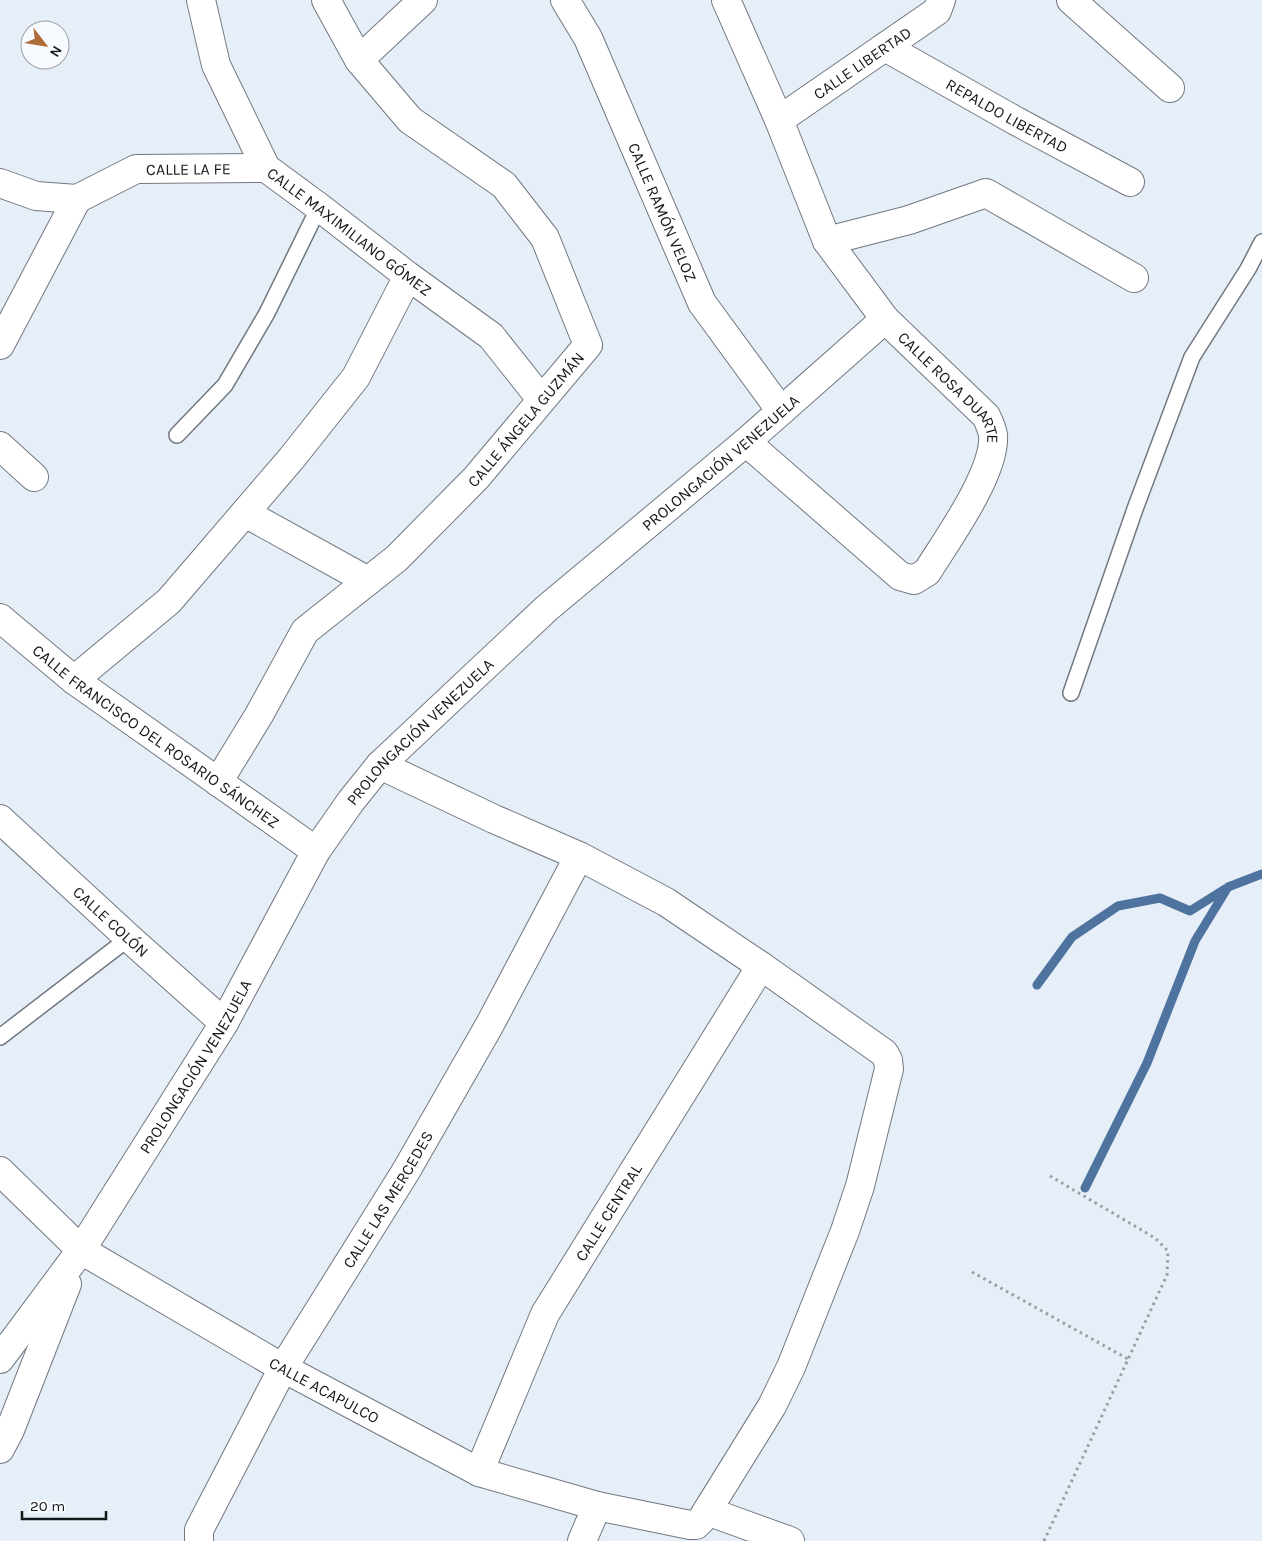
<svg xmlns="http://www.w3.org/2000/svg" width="1262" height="1541" font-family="Karla,sans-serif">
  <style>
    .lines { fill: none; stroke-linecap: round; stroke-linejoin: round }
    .stream { stroke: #4e739f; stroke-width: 9 }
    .lane-casing { stroke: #727881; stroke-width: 18 }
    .street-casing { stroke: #727881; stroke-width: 30 }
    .path { stroke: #979ea5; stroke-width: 3; stroke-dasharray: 2.5 4; stroke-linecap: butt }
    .lane { stroke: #fff; stroke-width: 15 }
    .street { stroke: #fff; stroke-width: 28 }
    .labels { text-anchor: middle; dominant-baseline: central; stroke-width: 4; stroke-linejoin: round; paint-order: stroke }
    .street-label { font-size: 16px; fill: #15181b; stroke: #f7fbff }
  </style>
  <rect width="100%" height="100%" fill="#e6eef8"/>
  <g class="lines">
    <path class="stream" d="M 1037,985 L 1072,937 L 1118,906 L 1160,898 L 1190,911 L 1225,889
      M 1085,1188 L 1147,1063 L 1195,941 L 1228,887 L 1262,874"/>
    <g class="lane-casing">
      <path id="lane" d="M 177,435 L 225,385 L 267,313 L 319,207
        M 1071,693 L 1135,509 L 1192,357 L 1248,269 L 1262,242
        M 0,1037 L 129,938"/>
    </g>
    <g class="street-casing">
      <g id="street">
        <path id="s1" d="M 201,0 L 216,65 L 266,168 L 319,207 L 408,276 L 491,336 L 541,399"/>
        <path id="s2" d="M 565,0 L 588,38 L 702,303 L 781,411"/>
        <path id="s3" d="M 726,0 L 779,120 L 827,241 L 885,319 L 986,416 C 989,422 992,429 993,435 C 996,472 947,540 927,572 L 914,580 L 900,576 L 746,442"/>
        <path d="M 1071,0 L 1170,88"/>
        <path id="s4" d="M 885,47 L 1016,121 L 1130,182"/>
        <path d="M 359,60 L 423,0"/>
        <path id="s5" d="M 779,120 L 937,11 L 941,0"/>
        <path id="s6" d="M 0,183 L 36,196 L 77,199 L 136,169 L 266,168"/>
        <path d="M 827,241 L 909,220 L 986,193 L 1134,278"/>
        <path d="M 0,345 L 77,199"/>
        <path d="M 0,446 L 34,477"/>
        <path d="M 245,513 L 368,581"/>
        <path id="s7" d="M 0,618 L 74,680 L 316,851"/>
        <path d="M 74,680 L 169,601 L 291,459 L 356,377 L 408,276"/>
        <path id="s8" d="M 218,782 L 259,715 L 305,631 L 397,558 L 476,478 L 588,345 L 545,238 L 504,185 L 410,120 L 359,60 L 326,0"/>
        <path id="s9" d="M 0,819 L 129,938 L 224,1023"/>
        <path id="s10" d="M 0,1171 L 81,1250 L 283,1368 L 479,1472 L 597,1506 L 690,1525 L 696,1525 L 702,1519 L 772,1406 L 791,1367 L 845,1231 L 860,1186 L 889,1069 L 888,1060 L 884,1053 L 761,966 L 666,902 L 579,856 L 494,819 L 380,765"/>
        <path id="s11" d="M 0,1359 L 81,1250 L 224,1023 L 316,851 L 351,801 L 380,765 L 547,608 L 746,442 L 885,319"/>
        <path d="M 0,1449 L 10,1430 L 67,1284"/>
        <path id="s12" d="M 479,1472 L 545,1314 L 761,966"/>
        <path d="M 707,1511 L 790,1541"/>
        <path id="s13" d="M 199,1541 L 199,1530 L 283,1368 L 406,1171 L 489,1026 L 579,856"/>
        <path d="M 582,1541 L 597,1506"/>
      </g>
    </g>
    <path class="path" d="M 972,1272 L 1128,1359
      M 1044,1541 L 1167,1275 L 1168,1251 L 1155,1238 L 1050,1176"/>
    <use href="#lane" class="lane"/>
    <use href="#street" class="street"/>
  </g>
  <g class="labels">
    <g class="street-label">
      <text stroke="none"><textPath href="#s5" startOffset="101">CALLE LIBERTAD</textPath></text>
      <text stroke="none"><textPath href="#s4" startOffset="140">REPALDO LIBERTAD</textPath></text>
      <text stroke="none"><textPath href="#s6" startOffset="198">CALLE LA FE</textPath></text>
      <text stroke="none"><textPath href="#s2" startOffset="234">CALLE RAMÓN VELOZ</textPath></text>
      <text stroke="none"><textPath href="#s1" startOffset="286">CALLE MAXIMILIANO GÓMEZ</textPath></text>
      <text stroke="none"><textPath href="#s3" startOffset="454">CALLE ROSA DUARTE</textPath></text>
      <text stroke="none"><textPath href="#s8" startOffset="481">CALLE ÁNGELA GUZMÁN</textPath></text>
      <text stroke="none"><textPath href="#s11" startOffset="1162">PROLONGACIÓN VENEZUELA</textPath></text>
      <text stroke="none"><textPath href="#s11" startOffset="758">PROLONGACIÓN VENEZUELA</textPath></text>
      <text stroke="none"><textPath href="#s7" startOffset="196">CALLE FRANCISCO DEL ROSARIO SÁNCHEZ</textPath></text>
      <text stroke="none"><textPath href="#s9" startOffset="151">CALLE COLÓN</textPath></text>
      <text stroke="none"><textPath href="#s11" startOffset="352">PROLONGACIÓN VENEZUELA</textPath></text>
      <text stroke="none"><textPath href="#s13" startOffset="392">CALLE LAS MERCEDES</textPath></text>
      <text stroke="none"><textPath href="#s12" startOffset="291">CALLE CENTRAL</textPath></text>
      <text stroke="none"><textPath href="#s10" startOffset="394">CALLE ACAPULCO</textPath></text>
    </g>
  </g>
  <g transform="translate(45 45) rotate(121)"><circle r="24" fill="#f7fbff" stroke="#9da0a4"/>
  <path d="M0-4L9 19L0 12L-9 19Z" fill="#ae6d38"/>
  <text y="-8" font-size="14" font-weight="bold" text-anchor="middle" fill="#15181b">N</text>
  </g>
  <path d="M22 1511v8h84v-8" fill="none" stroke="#15181b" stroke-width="2.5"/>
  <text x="30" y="1511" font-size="15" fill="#15181b" stroke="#f7fbff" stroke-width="4" paint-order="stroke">20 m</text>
</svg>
